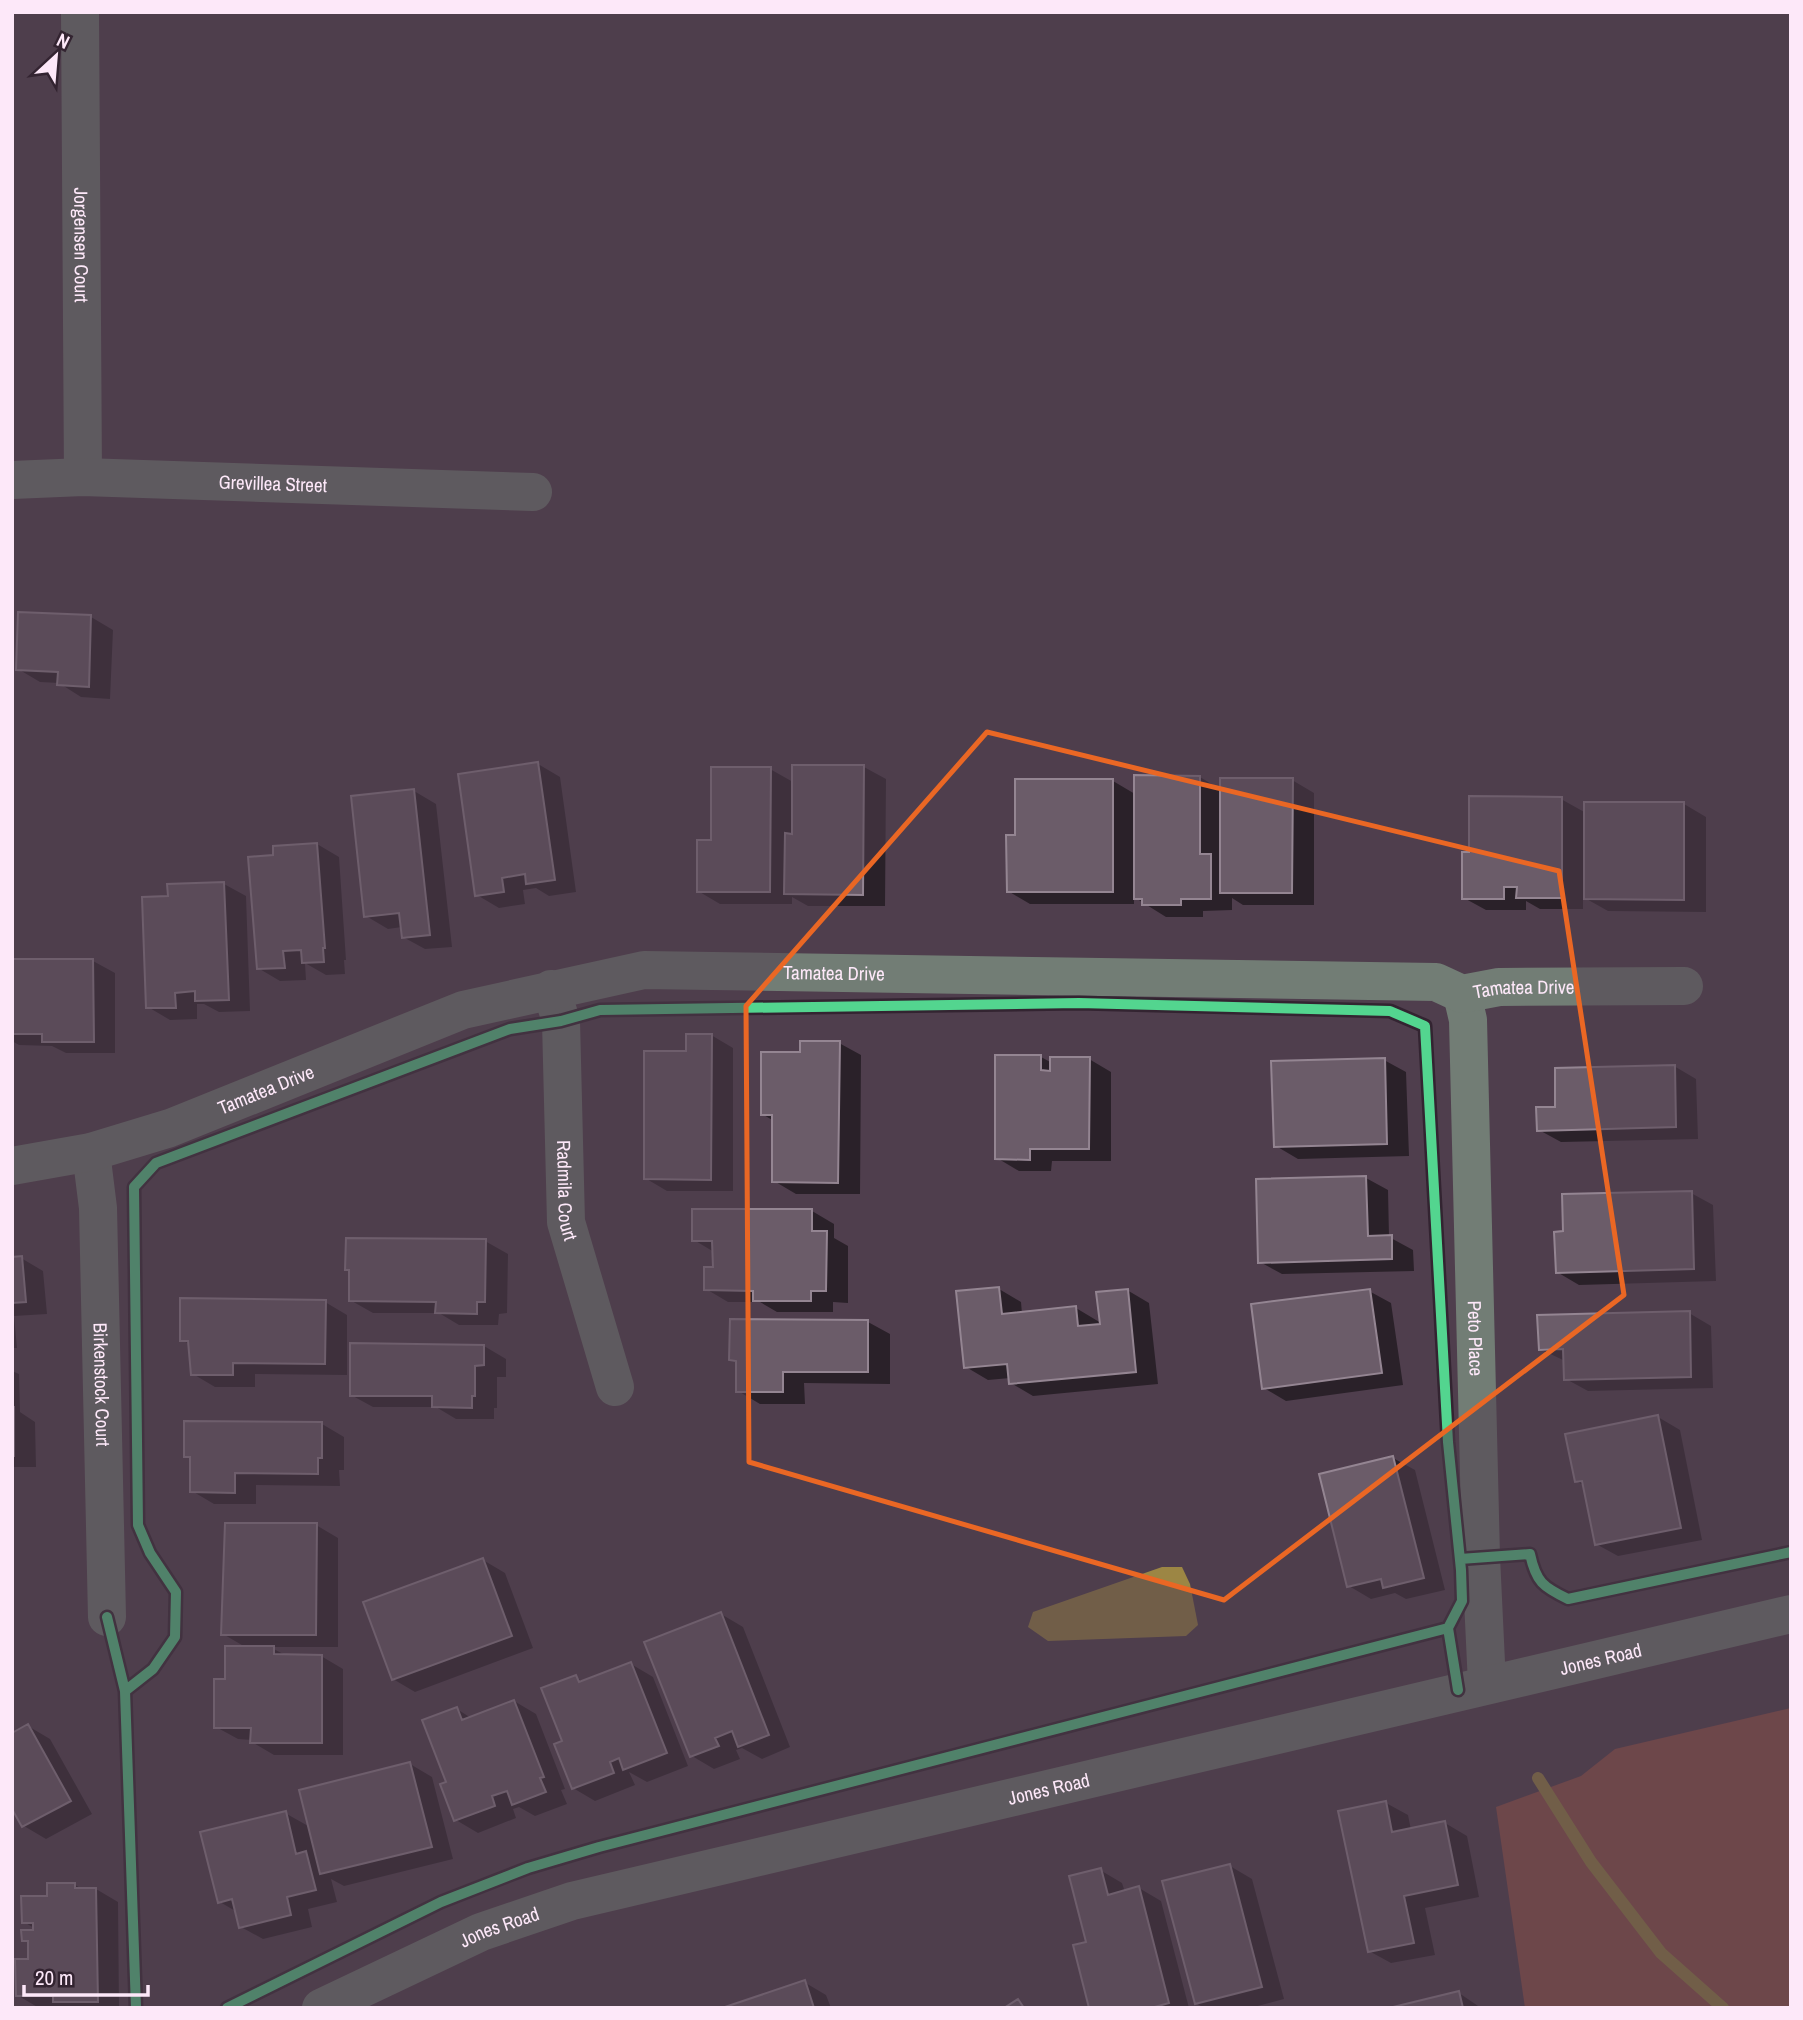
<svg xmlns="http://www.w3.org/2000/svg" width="1803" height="2020" font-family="'Archivo Narrow',sans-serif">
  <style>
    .forest { fill: #925248 }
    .water { fill: #9c8644 }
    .shadow { fill: #0007 }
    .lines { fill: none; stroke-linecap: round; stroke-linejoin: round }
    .stream { stroke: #9c8644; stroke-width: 12 }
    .building { fill: #6b5c69; stroke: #948592; stroke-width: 2 }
    .minor { stroke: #727d75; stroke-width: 38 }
    .cycleway-casing { stroke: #332431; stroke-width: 15 }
    .cycleway { stroke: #53d58f; stroke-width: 10 }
    .marked { fill: none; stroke: #ea6724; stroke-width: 5; stroke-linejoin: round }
    .labels { text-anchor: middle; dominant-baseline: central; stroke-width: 6; stroke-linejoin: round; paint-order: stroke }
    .street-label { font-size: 19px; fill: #fde8f9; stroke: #332431 }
  </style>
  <rect width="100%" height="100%" fill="#4f3e4d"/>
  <path class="forest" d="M 1791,1708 L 1791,2008 L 1525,2008 L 1496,1807 L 1581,1776 L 1615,1749 Z"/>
  <path class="water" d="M 1162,1567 L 1182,1567 L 1190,1584 L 1198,1625 L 1186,1636 L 1048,1641 L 1028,1627 L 1033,1612 Z"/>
  <path class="shadow" d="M 91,617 L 113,630 L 110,699 L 81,697 L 59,683 L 40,682 L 18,669 Z
    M 538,764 L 560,777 L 576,892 L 549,896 L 536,888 L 523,890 L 525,904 L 499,908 L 477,895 Z
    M 864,767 L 886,779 L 885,906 L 808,906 L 792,897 L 792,904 L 720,904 L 698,891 L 713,842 L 770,769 L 793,782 Z
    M 1200,777 L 1221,790 L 1292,780 L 1314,793 L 1314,905 L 1243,905 L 1232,898 L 1232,910 L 1203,911 L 1203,917 L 1166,917 L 1134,897 L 1134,904 L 1030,904 L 1008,891 L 1016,837 L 1113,781 L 1135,794 Z
    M 414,791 L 436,804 L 452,947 L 425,949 L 403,937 L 402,927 L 388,929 L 366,916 Z
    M 1561,799 L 1586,813 L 1684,804 L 1706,817 L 1706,912 L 1608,911 L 1583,897 L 1583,909 L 1540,909 L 1526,901 L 1526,910 L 1486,910 L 1464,898 L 1470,854 Z
    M 317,844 L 339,857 L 346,960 L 344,960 L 345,974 L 326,975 L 305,963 L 306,980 L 280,981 L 258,968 L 275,857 Z
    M 224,884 L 246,896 L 250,1011 L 219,1012 L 204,1004 L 197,1004 L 197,1019 L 170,1020 L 148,1007 L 170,897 Z
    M 12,961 L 93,961 L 115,973 L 115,1053 L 66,1053 L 52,1046 L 19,1045 L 12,1041 Z
    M 711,1035 L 733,1048 L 733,1191 L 667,1191 L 645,1178 Z
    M 839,1043 L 861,1055 L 860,1194 L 796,1194 L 774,1181 L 774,1121 L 762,1114 L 802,1054 Z
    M 1041,1057 L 1052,1063 L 1089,1059 L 1111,1072 L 1111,1161 L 1052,1161 L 1051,1171 L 1019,1171 L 997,1158 Z
    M 1384,1060 L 1406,1072 L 1409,1156 L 1298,1159 L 1276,1146 Z
    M 1674,1066 L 1696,1079 L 1698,1139 L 1561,1142 L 1539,1130 Z
    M 1366,1178 L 1388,1190 L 1389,1237 L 1413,1250 L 1414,1271 L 1282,1274 L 1260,1262 Z
    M 1691,1193 L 1713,1205 L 1716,1281 L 1579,1285 L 1557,1272 Z
    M 812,1211 L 834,1224 L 834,1238 L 848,1246 L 848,1303 L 833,1302 L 833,1312 L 777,1312 L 760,1302 L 728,1302 L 706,1289 L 714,1269 L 714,1252 L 694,1240 Z
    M 485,1241 L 508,1254 L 507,1313 L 499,1314 L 498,1325 L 459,1325 L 439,1313 L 373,1313 L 350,1300 L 350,1271 L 347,1269 Z
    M 21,1258 L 43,1271 L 47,1314 L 14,1316 L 17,1348 L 12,1348 L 12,1259 Z
    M 999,1289 L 1021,1302 L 1022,1314 L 1076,1308 L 1101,1323 L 1127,1290 L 1149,1303 L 1158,1384 L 1033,1396 L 1011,1383 L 1010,1378 L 988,1380 L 966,1367 Z
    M 1369,1291 L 1391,1303 L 1403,1385 L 1286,1401 L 1264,1388 Z
    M 325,1302 L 347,1315 L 347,1375 L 255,1374 L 255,1387 L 215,1387 L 193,1374 L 191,1345 L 182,1340 Z
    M 1689,1313 L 1711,1326 L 1713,1388 L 1588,1391 L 1566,1379 L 1565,1361 L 1540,1349 Z
    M 868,1322 L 890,1334 L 890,1384 L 804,1383 L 805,1404 L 760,1404 L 738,1391 L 738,1363 L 731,1359 Z
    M 484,1346 L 506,1359 L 506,1377 L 497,1377 L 497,1408 L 494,1408 L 494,1419 L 456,1419 L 436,1407 L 373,1407 L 351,1395 Z
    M 12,1371 L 19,1374 L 20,1412 L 35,1422 L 36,1467 L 12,1467 Z
    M 1658,1417 L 1680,1430 L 1702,1540 L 1618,1556 L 1596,1544 L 1585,1486 L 1576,1481 Z
    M 322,1424 L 344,1437 L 344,1470 L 339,1470 L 340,1486 L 256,1485 L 256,1504 L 214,1504 L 192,1491 L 192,1460 L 186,1456 Z
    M 1393,1458 L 1415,1470 L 1445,1590 L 1406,1599 L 1395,1593 L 1371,1599 L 1349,1586 Z
    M 316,1525 L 338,1538 L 338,1647 L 270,1647 L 287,1656 L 321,1656 L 343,1669 L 343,1755 L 274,1755 L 252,1742 L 252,1740 L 238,1739 L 216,1727 L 227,1680 L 247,1648 L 223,1634 Z
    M 483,1560 L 505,1573 L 533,1648 L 415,1692 L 393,1679 Z
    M 721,1614 L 743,1627 L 790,1747 L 762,1759 L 742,1748 L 736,1750 L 740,1759 L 714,1769 L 692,1756 Z
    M 631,1664 L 653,1677 L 688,1766 L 647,1782 L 629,1772 L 635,1785 L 595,1801 L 573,1788 L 564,1742 L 575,1677 L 584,1682 Z
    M 514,1701 L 536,1714 L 565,1789 L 561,1790 L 567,1804 L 535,1816 L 519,1807 L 513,1809 L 516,1818 L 478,1833 L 456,1820 L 448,1783 L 457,1709 L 471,1718 Z
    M 28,1726 L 50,1739 L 92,1814 L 46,1839 L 24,1826 Z
    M 410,1764 L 432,1777 L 453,1859 L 344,1886 L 331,1879 L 337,1902 L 308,1909 L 312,1927 L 263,1939 L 241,1927 L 237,1912 L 220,1902 L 285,1813 L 310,1827 Z
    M 1386,1803 L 1408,1815 L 1411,1830 L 1445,1823 L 1467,1836 L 1479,1897 L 1425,1908 L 1435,1955 L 1391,1963 L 1369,1951 Z
    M 1230,1866 L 1252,1879 L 1284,1999 L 1250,2008 L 1204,2008 L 1196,2003 Z
    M 1100,1870 L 1122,1883 L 1125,1892 L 1139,1888 L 1161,1901 L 1189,2008 L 1091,2008 L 1088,1944 Z
    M 74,1884 L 83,1890 L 96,1889 L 118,1902 L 119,2008 L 39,2008 L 17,1995 L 30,1960 L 30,1943 L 23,1940 L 39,1931 L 24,1922 L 48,1898 Z
    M 804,1982 L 826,1995 L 831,2008 L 728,2008 Z
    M 1459,1993 L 1481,2008 L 1396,2008 Z"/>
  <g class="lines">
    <path class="stream" d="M 1538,1778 L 1591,1862 L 1661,1953 L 1723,2008"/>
  </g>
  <path class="building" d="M 18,612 L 91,615 L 89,687 L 57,685 L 58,672 L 16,670 Z
    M 538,762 L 555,880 L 526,884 L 525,874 L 502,878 L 504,892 L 475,896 L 458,774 Z
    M 792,765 L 864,765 L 863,895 L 784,894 L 785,833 L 792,834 Z
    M 711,767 L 771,767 L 770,892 L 697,892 L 697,840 L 711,840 Z
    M 1134,775 L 1200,776 L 1200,854 L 1211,854 L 1211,899 L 1181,899 L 1181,905 L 1142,905 L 1142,899 L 1134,899 Z
    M 1220,778 L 1293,778 L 1292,893 L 1220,893 Z
    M 1015,779 L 1113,779 L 1113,892 L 1007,892 L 1006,835 L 1015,835 Z
    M 414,789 L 430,935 L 402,938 L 399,913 L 364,917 L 351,796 Z
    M 1469,796 L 1562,797 L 1562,898 L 1516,898 L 1517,887 L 1504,887 L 1504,899 L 1462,899 L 1462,852 L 1469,852 Z
    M 1584,802 L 1684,802 L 1684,900 L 1584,899 Z
    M 317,843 L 325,948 L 323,948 L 324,962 L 302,963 L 301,950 L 283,951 L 285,968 L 257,969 L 248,857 L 273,855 L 273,846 Z
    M 224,882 L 229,1000 L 195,1001 L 195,991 L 175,993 L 176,1008 L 146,1008 L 142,897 L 168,896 L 167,884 Z
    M 12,959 L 93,959 L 94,1042 L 42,1042 L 42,1034 L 12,1034 Z
    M 686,1034 L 712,1034 L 711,1180 L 644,1179 L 644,1051 L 686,1051 Z
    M 800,1041 L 840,1041 L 838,1183 L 772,1182 L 772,1115 L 761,1115 L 761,1052 L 800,1052 Z
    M 995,1055 L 1041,1055 L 1041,1070 L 1050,1071 L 1050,1057 L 1090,1057 L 1089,1149 L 1030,1149 L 1030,1160 L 995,1159 Z
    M 1385,1058 L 1387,1144 L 1274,1147 L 1271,1061 Z
    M 1675,1065 L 1676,1127 L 1537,1131 L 1536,1107 L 1555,1107 L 1555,1068 Z
    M 1366,1176 L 1368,1236 L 1392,1235 L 1392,1259 L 1258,1263 L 1256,1179 Z
    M 1692,1191 L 1694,1269 L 1556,1273 L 1554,1232 L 1563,1231 L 1562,1194 Z
    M 692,1209 L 812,1209 L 812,1231 L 827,1231 L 826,1291 L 811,1291 L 811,1301 L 753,1301 L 753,1291 L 704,1290 L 704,1267 L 713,1267 L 712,1241 L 692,1241 Z
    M 346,1238 L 486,1239 L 485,1302 L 477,1302 L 477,1314 L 435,1313 L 436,1302 L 349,1301 L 349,1270 L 345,1270 Z
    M 22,1256 L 26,1302 L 12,1303 L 12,1257 Z
    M 999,1287 L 1002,1314 L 1076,1306 L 1078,1326 L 1100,1324 L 1096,1292 L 1128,1289 L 1136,1372 L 1009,1384 L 1007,1364 L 964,1368 L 956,1291 Z
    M 1370,1289 L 1382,1373 L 1262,1389 L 1251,1304 Z
    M 180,1298 L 326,1300 L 325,1364 L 233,1363 L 233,1375 L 191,1375 L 188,1341 L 180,1341 Z
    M 1690,1311 L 1691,1377 L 1564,1380 L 1563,1349 L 1539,1350 L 1537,1315 Z
    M 730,1319 L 868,1320 L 868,1372 L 783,1372 L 783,1392 L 736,1392 L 736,1361 L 729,1360 Z
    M 350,1343 L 484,1345 L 484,1365 L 475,1366 L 475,1396 L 472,1396 L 472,1408 L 432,1407 L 432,1396 L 350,1396 Z
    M 12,1407 L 14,1407 L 14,1456 L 12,1456 Z
    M 1658,1415 L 1681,1528 L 1595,1545 L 1582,1481 L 1575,1482 L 1565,1434 Z
    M 184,1421 L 322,1422 L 322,1458 L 318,1458 L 318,1474 L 235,1473 L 235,1493 L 190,1492 L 190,1457 L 184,1457 Z
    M 1393,1456 L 1424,1578 L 1383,1588 L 1381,1579 L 1347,1587 L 1319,1474 Z
    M 225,1523 L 317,1523 L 316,1635 L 221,1635 Z
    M 483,1558 L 512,1636 L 392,1680 L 363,1602 Z
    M 721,1612 L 769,1735 L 738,1747 L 732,1731 L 715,1738 L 719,1746 L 690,1757 L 644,1642 Z
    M 225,1646 L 274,1646 L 274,1654 L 322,1655 L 322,1743 L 250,1743 L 251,1728 L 214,1728 L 214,1679 L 225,1679 Z
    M 631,1662 L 667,1753 L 623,1770 L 619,1758 L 610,1762 L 614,1773 L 572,1789 L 554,1744 L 562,1741 L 541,1688 L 576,1675 L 579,1682 Z
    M 514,1700 L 544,1777 L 540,1778 L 546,1792 L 512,1805 L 507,1791 L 492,1796 L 495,1806 L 454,1821 L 440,1784 L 446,1782 L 422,1720 L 457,1707 L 462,1720 Z
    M 28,1724 L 71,1801 L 22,1827 L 12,1809 L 12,1733 Z
    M 410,1762 L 432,1847 L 320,1874 L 299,1790 Z
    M 1386,1801 L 1392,1832 L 1445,1821 L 1458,1885 L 1404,1896 L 1414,1943 L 1368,1952 L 1338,1811 Z
    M 286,1811 L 296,1854 L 306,1851 L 316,1890 L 287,1897 L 291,1915 L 239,1928 L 232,1899 L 218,1903 L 200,1832 Z
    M 1230,1864 L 1262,1987 L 1195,2004 L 1162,1881 Z
    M 1101,1868 L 1108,1895 L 1139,1886 L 1169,2003 L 1151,2008 L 1089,2008 L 1073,1945 L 1086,1942 L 1069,1876 Z
    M 47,1883 L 75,1883 L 75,1888 L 96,1888 L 98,2002 L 53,2002 L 53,1996 L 16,1996 L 15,1959 L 28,1959 L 28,1941 L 22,1941 L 21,1930 L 33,1930 L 33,1923 L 22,1923 L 21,1896 L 47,1896 Z
    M 805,1980 L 814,2008 L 722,2008 Z
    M 1459,1991 L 1463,2008 L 1389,2008 Z
    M 1018,1999 L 1024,2008 L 1004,2008 Z"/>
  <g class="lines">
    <g class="minor">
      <path id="s1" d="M 80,12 L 83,477"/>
      <path id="s2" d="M 12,480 L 83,477 L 533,492"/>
      <path id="s3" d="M 551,989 L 561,1021 L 566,1222 L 615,1387"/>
      <path id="s4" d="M 1462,994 L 1468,1020 L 1481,1557 L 1487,1684"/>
      <path id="s5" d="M 91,1152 L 98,1208 L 107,1617"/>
      <path id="s6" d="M 12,1166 L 91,1152 L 170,1128 L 463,1010 L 644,970 L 1436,982 L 1462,994 L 1499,987 L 1684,986"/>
      <path id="s7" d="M 321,2008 L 481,1932 L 572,1901 L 1791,1614"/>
    </g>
    <g class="cycleway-casing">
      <path id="cycleway" d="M 1460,1559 L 1530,1554 C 1536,1582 1543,1587 1568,1599 L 1791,1552
        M 107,1617 L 125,1691 L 136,2008
        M 125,1691 L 153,1669 L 175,1637 L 176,1592 L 150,1553 L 138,1525 L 134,1187 L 156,1163 L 510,1029 L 561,1021 L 600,1010 L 1079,1003 L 1390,1011 L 1425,1026 L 1448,1442 L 1461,1570 L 1462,1601 L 1448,1628 L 1458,1690
        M 227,2008 L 441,1902 L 528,1868 L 599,1847 L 1448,1628"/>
    </g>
    <use href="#cycleway" class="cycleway"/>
  </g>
  <path d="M0 0H1803V2020H0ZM 987,732 L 1559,871 L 1624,1295 L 1224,1600 L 749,1462 L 746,1006 Z" fill="#4f3e4d" fill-opacity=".55" fill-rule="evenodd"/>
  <path class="marked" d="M 987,732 L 1559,871 L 1624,1295 L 1224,1600 L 749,1462 L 746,1006 Z"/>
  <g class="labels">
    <g class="street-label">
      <text stroke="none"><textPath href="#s1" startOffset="233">Jorgensen Court</textPath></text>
      <text stroke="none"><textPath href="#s2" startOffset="261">Grevillea Street</textPath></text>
      <text stroke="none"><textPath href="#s6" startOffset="854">Tamatea Drive</textPath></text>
      <text stroke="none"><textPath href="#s6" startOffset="1547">Tamatea Drive</textPath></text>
      <text stroke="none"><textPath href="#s6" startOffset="266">Tamatea Drive</textPath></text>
      <text stroke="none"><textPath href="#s3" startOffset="203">Radmila Court</textPath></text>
      <text stroke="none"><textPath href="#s4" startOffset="345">Peto Place</textPath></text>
      <text stroke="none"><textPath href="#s5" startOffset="233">Birkenstock Court</textPath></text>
      <text stroke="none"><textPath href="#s7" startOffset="1330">Jones Road</textPath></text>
      <text stroke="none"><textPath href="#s7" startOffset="763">Jones Road</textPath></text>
      <text stroke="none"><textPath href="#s7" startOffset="196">Jones Road</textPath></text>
    </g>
  </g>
  <rect width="1803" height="2020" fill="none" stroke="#fde8f9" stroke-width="28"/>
  <g transform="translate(56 56) rotate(26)" stroke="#332431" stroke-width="5" paint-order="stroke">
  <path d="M0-5L12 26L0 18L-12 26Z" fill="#fde8f9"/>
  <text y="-10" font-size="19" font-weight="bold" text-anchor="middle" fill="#fde8f9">N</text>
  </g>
  <path d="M24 1985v10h124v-10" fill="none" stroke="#fde8f9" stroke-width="3.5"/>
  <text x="35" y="1985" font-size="21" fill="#fde8f9" stroke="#332431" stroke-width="5" paint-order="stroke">20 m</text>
</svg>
